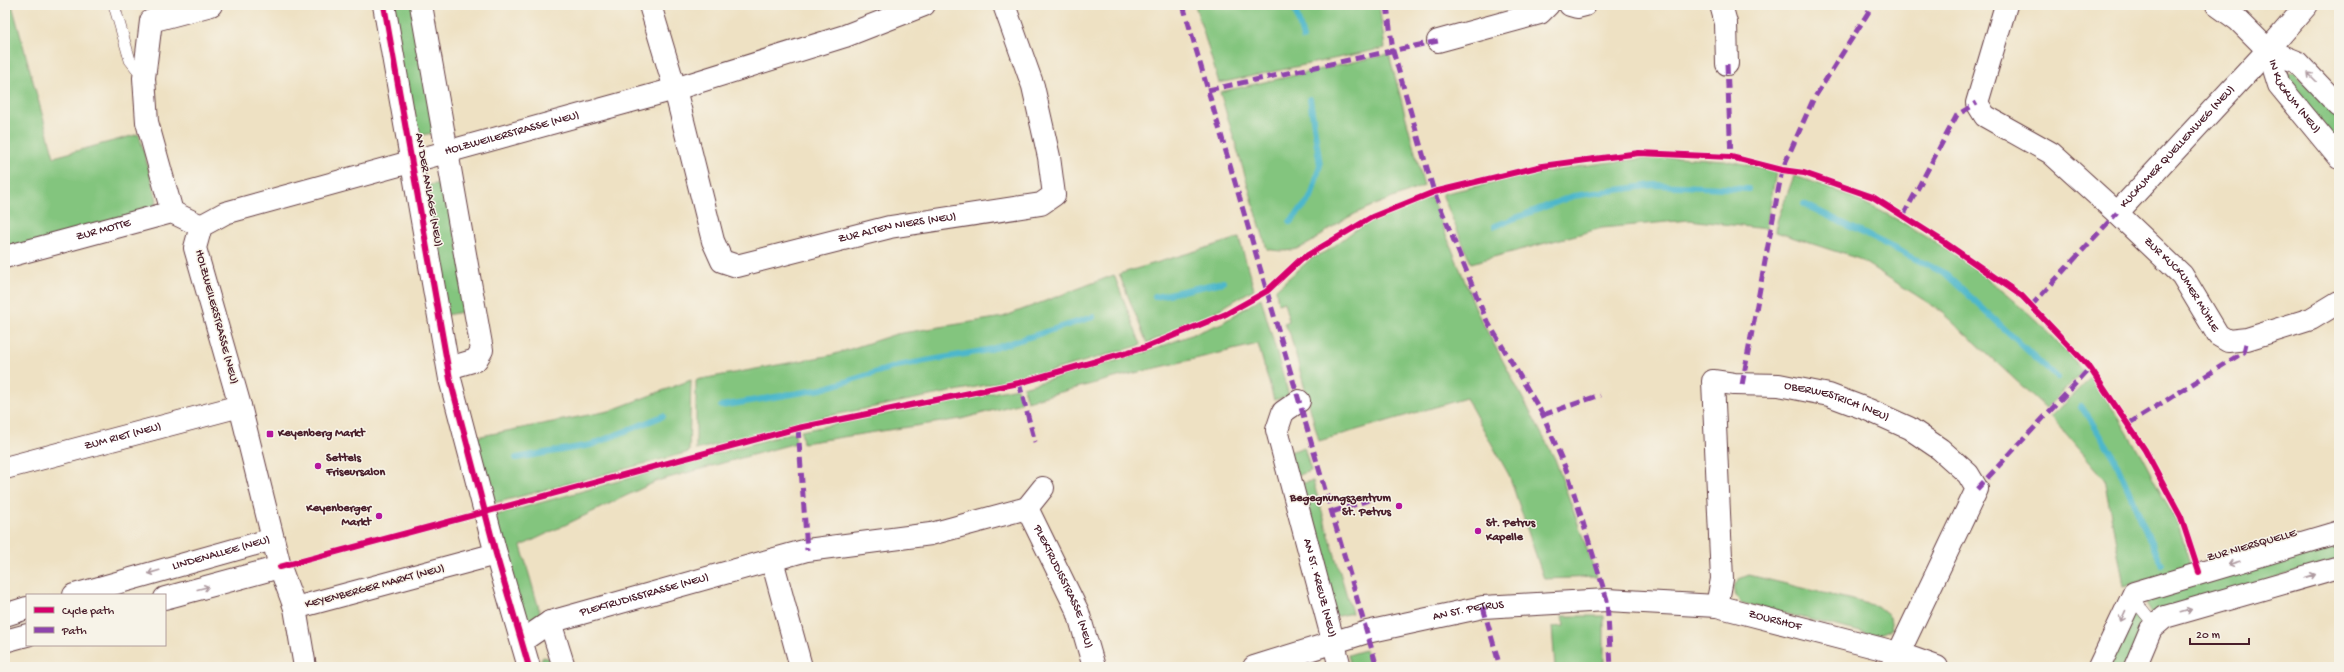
<svg xmlns="http://www.w3.org/2000/svg" width="2344" height="672" font-family="'Gochi Hand',sans-serif">
  <style>
    .green { fill: #83c57e; stroke: #667254 }
    .lines { fill: none; stroke-linecap: round; stroke-linejoin: round }
    .stream { stroke: #4eb7cb; stroke-width: 6 }
    .service-casing { stroke: #633c42; stroke-width: 12 }
    .minor-casing { stroke: #633c42; stroke-width: 24 }
    .service { stroke: #fff; stroke-width: 11 }
    .minor { stroke: #fff; stroke-width: 22 }
    .quiet { stroke: #8e44ad; stroke-width: 5; stroke-dasharray: 10 5; stroke-linecap: butt }
    .cycleway-casing { stroke: #f7f3e8; stroke-width: 8 }
    .cycleway { stroke: #d6006c; stroke-width: 6 }
    .oneway { stroke: #ae9aa0 }
    .poi-dot { fill: #b5179e; stroke: #f7f3e8; stroke-width: 1.5 }
    .labels { text-anchor: middle; dominant-baseline: central; stroke-width: 3; stroke-linejoin: round; paint-order: stroke }
    .street-label { font-size: 12px; fill: #4a1f2b; stroke: #f7f3e8 }
    .poi-label { font-size: 12px; font-weight: bold; fill: #4a1f2b; stroke: #f7f3e8; text-anchor: start }
  </style>
  <rect width="100%" height="100%" fill="#f7f3e8"/>
  <filter id="ink" filterUnits="userSpaceOnUse"><feTurbulence type="fractalNoise" baseFrequency=".025" numOctaves="2"/><feDisplacementMap in="SourceGraphic" scale="8" xChannelSelector="R" yChannelSelector="G"/><feConvolveMatrix kernelMatrix="1 2 1 2 8 2 1 2 1" color-interpolation-filters="sRGB"/></filter>
  <filter id="wash" filterUnits="userSpaceOnUse"><feTurbulence type="fractalNoise" baseFrequency=".012" numOctaves="4" result="noise"/><feDisplacementMap in="SourceGraphic" scale="16" xChannelSelector="R" yChannelSelector="G"/><feGaussianBlur stdDeviation="0.9" result="paint"/><feColorMatrix in="noise" values="0 0 0 0 0 0 0 0 0 0 0 0 0 0 0 0 0 1.4 0 .05"/><feComposite in="paint" operator="in"/></filter>
  <g filter="url(#wash)">
    <rect width="100%" height="100%" fill="#eee1c3"/>
    <path class="green" d="M 5,5 L 12,5 L 54,157 L 139,134 L 157,200 L 152,211 L 5,251 Z
      M 391,5 L 414,5 L 435,133 L 413,136 Z
      M 1195,5 L 1379,5 L 1385,48 L 1219,83 Z
      M 1389,54 L 1424,186 C 1399,196 1371,205 1347,218 C 1317,234 1305,258 1267,249 L 1220,92 Z
      M 2295,72 L 2339,117 L 2339,144 L 2286,80 L 2287,74 Z
      M 1677,157 L 1724,160 L 1776,171 L 1766,229 L 1689,220 L 1602,228 L 1471,263 L 1442,194 C 1521,176 1595,160 1677,157 Z
      M 1794,176 C 1885,204 1969,257 2038,322 C 2054,337 2069,355 2084,371 L 2046,408 L 1938,309 L 1859,259 L 1776,232 L 1777,221 Z
      M 447,182 L 469,311 L 446,315 L 424,186 Z
      M 1431,197 L 1478,314 L 1555,459 L 1597,577 L 1544,579 L 1509,475 L 1466,398 L 1319,441 L 1290,334 L 1284,323 L 1289,321 L 1284,302 L 1278,304 L 1276,289 L 1312,258 L 1329,250 L 1355,230 L 1383,214 Z
      M 1239,238 L 1254,289 L 1200,321 L 1147,343 L 1119,274 Z
      M 1114,275 L 1141,345 L 1037,375 L 828,416 L 696,450 L 696,380 L 832,355 L 896,334 L 1003,317 Z
      M 1261,298 L 1289,396 L 1274,400 L 1258,344 L 1118,377 L 1027,401 L 1023,387 L 1147,352 L 1222,323 Z
      M 2090,378 L 2115,412 L 2141,455 L 2178,525 L 2191,567 L 2124,586 L 2104,478 L 2051,416 Z
      M 691,380 L 689,452 L 491,504 L 471,438 L 609,411 Z
      M 1017,388 L 1021,403 L 961,419 L 803,443 L 801,431 Z
      M 795,432 L 796,443 L 657,481 L 521,546 L 541,616 L 524,622 L 493,516 Z
      M 1304,447 L 1311,471 L 1296,476 L 1290,452 Z
      M 1313,481 L 1352,613 L 1335,617 L 1300,489 L 1303,483 Z
      M 2339,540 L 2339,559 L 2152,613 L 2143,598 Z
      M 1749,575 L 1877,606 L 1890,617 L 1892,629 L 1882,633 L 1869,634 L 1742,603 L 1735,596 L 1733,587 L 1739,579 Z
      M 2135,603 L 2146,621 L 2127,667 L 2108,667 Z
      M 1562,616 L 1604,616 L 1604,667 L 1555,667 L 1552,627 L 1564,626 Z
      M 1365,650 L 1371,667 L 1351,667 L 1348,655 Z
      M 543,657 L 552,659 L 558,667 L 537,667 Z"/>
    <g class="lines">
      <path class="stream" d="M 1294,5 L 1303,38
        M 1804,204 L 1946,274 L 2057,378
        M 1290,222 L 1311,198 L 1320,165 L 1310,99
        M 1495,226 L 1573,196 L 1654,185 L 1748,189
        M 1155,297 L 1223,282
        M 721,406 L 822,389 L 897,366 L 988,350 L 1093,317
        M 2081,406 L 2113,455 L 2161,565
        M 516,458 L 591,445 L 663,416"/>
    </g>
  </g>
  <g filter="url(#ink)">
    <g class="lines">
      <g class="service-casing">
        <path id="service" d="M 114,5 L 130,60 L 144,78
          M 2134,594 L 2142,610 L 2155,626"/>
      </g>
      <g class="minor-casing">
        <g id="minor">
          <path d="M 384,5 L 450,379 L 496,554 L 529,667"/>
          <path d="M 421,5 L 482,350 L 476,360 L 449,368"/>
          <path id="s1" d="M 650,5 L 675,89 L 713,241 L 722,261 L 737,266 L 890,227 L 1041,204 L 1054,195 L 1049,157 L 1033,86 L 1004,5"/>
          <path d="M 1570,5 L 1577,7 L 1585,5"/>
          <path d="M 1721,5 L 1726,23 L 1727,64"/>
          <path id="s2" d="M 2006,5 L 1977,103 L 1985,116 L 2051,153 L 2117,213 L 2268,50 L 2307,5"/>
          <path d="M 2217,5 L 2238,20 L 2268,50 L 2297,62 L 2339,106"/>
          <path d="M 1438,41 L 1540,13 L 1548,5"/>
          <path id="s3" d="M 2268,50 L 2279,85 L 2339,158"/>
          <path d="M 172,212 L 147,122 L 144,78 L 151,21 L 211,5"/>
          <path id="s4" d="M 2117,213 L 2182,275 L 2218,335 L 2228,341 L 2247,339 L 2311,319 L 2339,302"/>
          <path id="s5" d="M 5,257 L 172,212 L 201,226"/>
          <path id="s6" d="M 1299,401 L 1283,412 L 1277,430 L 1340,667"/>
          <path id="s7" d="M 5,468 L 240,406"/>
          <path d="M 1027,508 L 1043,488"/>
          <path id="s8" d="M 496,554 L 295,608 L 280,567 L 240,406 L 195,248 L 201,226 L 225,213 L 675,89 L 845,36 L 924,5"/>
          <path d="M 772,560 L 801,667"/>
          <path id="s9" d="M 74,595 L 273,539"/>
          <path d="M 165,598 L 280,567"/>
          <path id="s10" d="M 1717,606 L 1722,579 L 1713,381 L 1734,384 L 1779,385 L 1829,395 L 1869,410 L 1909,428 L 1940,449 L 1968,474 L 1977,489 L 1892,667"/>
          <path d="M 295,608 L 305,667"/>
          <path d="M 5,615 L 27,608"/>
          <path d="M 550,622 L 564,667"/>
          <path d="M 5,641 L 27,635"/>
          <path id="s11" d="M 522,641 L 550,622 L 807,550 L 931,534 L 1027,508 L 1078,612 L 1094,667"/>
          <path id="s12" d="M 1254,667 L 1367,632 L 1483,607 L 1607,600 L 1717,606 L 1898,653 L 1937,667"/>
          <path d="M 2099,667 L 2134,593 L 2339,532"/>
          <path d="M 2135,667 L 2151,629 L 2165,617 L 2339,567"/>
        </g>
      </g>
      <use href="#service" class="service"/>
      <use href="#minor" class="minor"/>
      <path class="quiet" d="M 1183,5 L 1377,667
        M 1387,5 L 1393,51 L 1434,192 L 1486,319 L 1543,415 L 1568,474 L 1607,600 L 1611,667
        M 1727,64 L 1731,157
        M 1208,90 L 1438,41
        M 1903,216 L 1957,115 L 1977,103
        M 2031,306 L 2117,213
        M 1019,383 L 1035,442
        M 1742,385 L 1782,170 L 1813,100 L 1873,5
        M 1543,415 L 1600,395
        M 2128,424 L 2244,352 L 2247,339
        M 798,428 L 807,550
        M 1977,489 L 2090,368
        M 1332,512 L 1372,499
        M 1483,607 L 1500,667"/>
      <g class="cycleway-casing">
        <path id="cycleway" d="M 384,5 L 450,379 L 496,554 L 529,667
          M 280,567 L 798,428 L 1019,383 L 1146,347 L 1226,314 L 1267,291 L 1301,259 L 1372,217 L 1434,192 L 1542,166 L 1639,153 L 1731,157 L 1782,170 L 1804,173 L 1873,197 L 1944,242 L 2022,296 L 2090,368 L 2145,450 L 2181,517 L 2199,572"/>
      </g>
      <use href="#cycleway" class="cycleway"/>
    </g>
    <defs><path id="oneway-shaft" d="M-6 0H5M1.5-3L5.5 0L1.5 3" fill="none" stroke-width="1.6" stroke-linecap="round" stroke-linejoin="round"/></defs>
    <g class="oneway">
      <use href="#oneway-shaft" transform="translate(2312 77) rotate(-135)"/>
      <use href="#oneway-shaft" transform="translate(2234 563) rotate(164)"/>
      <use href="#oneway-shaft" transform="translate(154 572) rotate(164)"/>
      <use href="#oneway-shaft" transform="translate(2310 576) rotate(-16)"/>
      <use href="#oneway-shaft" transform="translate(203 588) rotate(-15)"/>
      <use href="#oneway-shaft" transform="translate(2186 611) rotate(-16)"/>
      <use href="#oneway-shaft" transform="translate(2123 616) rotate(115)"/>
    </g>
  </g>
  <g class="poi-dot">
    <rect x="266" y="430" width="8" height="8" rx="2"/>
    <circle cx="318" cy="466" r="4"/>
    <circle cx="1399" cy="506" r="4"/>
    <circle cx="379" cy="516" r="4"/>
    <circle cx="1478" cy="531" r="4"/>
  </g>
  <g class="labels">
    <g class="street-label">
      <text stroke="none"><textPath href="#s3" startOffset="54">IN KUCKUM (NEU)</textPath></text>
      <text stroke="none"><textPath href="#s8" startOffset="930">HOLZWEILERSTRASSE (NEU)</textPath></text>
      <text stroke="none"><textPath href="#s2" startOffset="372">KUCKUMER QUELLENWEG (NEU)</textPath></text>
      <text transform="translate(428 190) rotate(80)">AN DER ANLAGE (NEU)</text>
      <text stroke="none"><textPath href="#s1" startOffset="447">ZUR ALTEN NIERS (NEU)</textPath></text>
      <text stroke="none"><textPath href="#s5" startOffset="102">ZUR MOTTE</textPath></text>
      <text stroke="none"><textPath href="#s4" startOffset="97">ZUR KUCKUMER MÜHLE</textPath></text>
      <text transform="translate(216 317) rotate(75)">HOLZWEILERSTRASSE (NEU)</text>
      <text stroke="none"><textPath href="#s10" startOffset="352">OBERWESTRICH (NEU)</textPath></text>
      <text stroke="none"><textPath href="#s7" startOffset="122">ZUM RIET (NEU)</textPath></text>
      <text transform="translate(2252 546) rotate(-16)">ZUR NIERSQUELLE</text>
      <text stroke="none"><textPath href="#s9" startOffset="153">LINDENALLEE (NEU)</textPath></text>
      <text transform="translate(375 587) rotate(-15)">KEYENBERGER MARKT (NEU)</text>
      <text stroke="none"><textPath href="#s11" startOffset="612">PLEKTRUDISSTRASSE (NEU)</textPath></text>
      <text stroke="none"><textPath href="#s6" startOffset="202">AN ST. KREUZ (NEU)</textPath></text>
      <text stroke="none"><textPath href="#s11" startOffset="132">PLEKTRUDISSTRASSE (NEU)</textPath></text>
      <text stroke="none"><textPath href="#s12" startOffset="222">AN ST. PETRUS</textPath></text>
      <text stroke="none"><textPath href="#s12" startOffset="531">ZOURSHOF</textPath></text>
    </g>
    <g class="poi-label">
      <text x="278" y="434">Keyenberg Markt</text>
      <text x="326" y="459">Settels<tspan x="326" dy="14">Friseursalon</tspan></text>
      <text x="1391" y="499" text-anchor="end">Begegnungszentrum<tspan x="1391" dy="14">St. Petrus</tspan></text>
      <text x="371" y="509" text-anchor="end">Keyenberger<tspan x="371" dy="14">Markt</tspan></text>
      <text x="1486" y="524">St. Petrus<tspan x="1486" dy="14">Kapelle</tspan></text>
    </g>
  </g>
  <rect width="2344" height="672" fill="none" stroke="#f7f3e8" stroke-width="20"/>
  <rect x="26" y="594" width="140" height="52" fill="#f7f3e8" stroke="#b29e9c"/>
  <rect x="34" y="607" width="20" height="6" fill="#d6006c" stroke="#b29e9c"/>
  <text x="62" y="614" font-size="12" fill="#4a1f2b">Cycle path</text>
  <rect x="34" y="627" width="20" height="6" fill="#8e44ad" stroke="#b29e9c"/>
  <text x="62" y="634" font-size="12" fill="#4a1f2b">Path</text>
  <path d="M2190 638v6h59v-6" fill="none" stroke="#4a1f2b" stroke-width="2"/>
  <text x="2196" y="638" font-size="12" fill="#4a1f2b" stroke="#f7f3e8" stroke-width="3" paint-order="stroke">20 m</text>
</svg>
